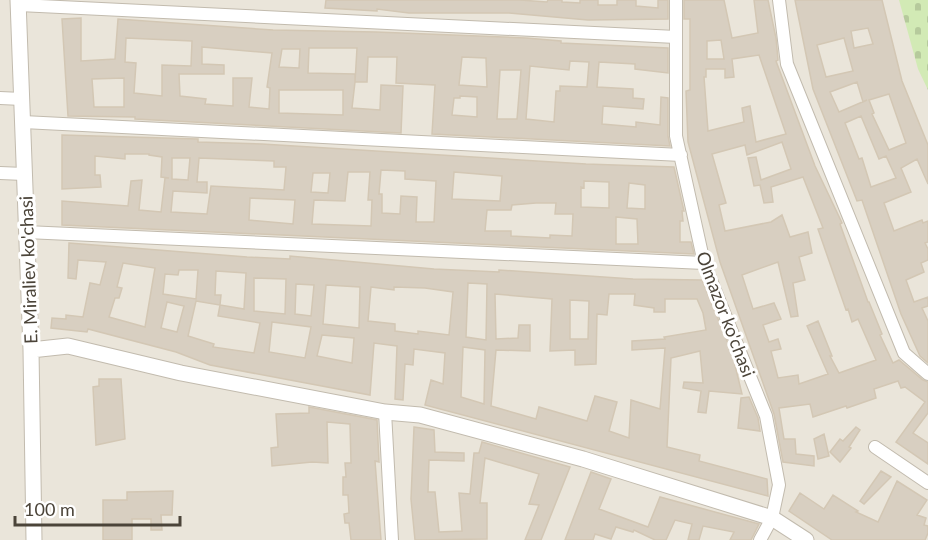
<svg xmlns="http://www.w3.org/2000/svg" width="928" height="540" font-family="Lato,sans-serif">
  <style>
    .residential { fill: #eae5da }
    .cemetery { fill: url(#cemetery-stones) }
    .building { fill: #d8cfc1; stroke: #d3c7b4; stroke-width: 1.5; fill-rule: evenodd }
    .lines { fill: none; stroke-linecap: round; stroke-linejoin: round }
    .minor-casing { stroke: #c2bbae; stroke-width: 14 }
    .tertiary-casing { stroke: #c2bbae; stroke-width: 17 }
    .minor { stroke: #fff; stroke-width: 12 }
    .tertiary { stroke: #fff; stroke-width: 15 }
    .labels { text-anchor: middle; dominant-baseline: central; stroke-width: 6; stroke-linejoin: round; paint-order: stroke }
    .street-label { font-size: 18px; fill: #4b4439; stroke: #fff }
  </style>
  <defs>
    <pattern id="cemetery-stones" width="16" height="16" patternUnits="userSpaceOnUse" patternTransform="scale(1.5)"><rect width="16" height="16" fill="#d2eab5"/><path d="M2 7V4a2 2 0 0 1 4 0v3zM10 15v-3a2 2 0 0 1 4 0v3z" fill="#b6ca9c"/></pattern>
  </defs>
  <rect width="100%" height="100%" fill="#f6f3ec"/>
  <path class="residential" d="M 0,0 L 928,0 L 928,540 L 0,540 Z"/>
  <path class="cemetery" d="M 899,0 L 928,0 L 928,90 L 918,69 Z"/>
  <path class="building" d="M 326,0 L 520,0 L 547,2 L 548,0 L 562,0 L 562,2 L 580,3 L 580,0 L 598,0 L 598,5 L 617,5 L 617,0 L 636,0 L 636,6 L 658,8 L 658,0 L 668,0 L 668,19 L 588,20 L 509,13 L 409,13 L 377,9 L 377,11 L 325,8 Z
    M 684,0 L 724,0 L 732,38 L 758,33 L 754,0 L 768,0 L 776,38 L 778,60 L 776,61 L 815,166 L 842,223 L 840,224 L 868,302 L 869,302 L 882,334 L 880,335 L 893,363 L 899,360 L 923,380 L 928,382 L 928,413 L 913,433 L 928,443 L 928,464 L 896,442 L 925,402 L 905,387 L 901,388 L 898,381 L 874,389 L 876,398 L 847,408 L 846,406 L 813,417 L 810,404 L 779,408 L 784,439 L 795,439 L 796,454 L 814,456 L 814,466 L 783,462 L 774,414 L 720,262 L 688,142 L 686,91 L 690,90 L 690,19 L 684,19 ZM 721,40 L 724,59 L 707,59 L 707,41 ZM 759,55 L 786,134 L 756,142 L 750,106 L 742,108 L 744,122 L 708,131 L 704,77 L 706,77 L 706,69 L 725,69 L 725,78 L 734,77 L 732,59 ZM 782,142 L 791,169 L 761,180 L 756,157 L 748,158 L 754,186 L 760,185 L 764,203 L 773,202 L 771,187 L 803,177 L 823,228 L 818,229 L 846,310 L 848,309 L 852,322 L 858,319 L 876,360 L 839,373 L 830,356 L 832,356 L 818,321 L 807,326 L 828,374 L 799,384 L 798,375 L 778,378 L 771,351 L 781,349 L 778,339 L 769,342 L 763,325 L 781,319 L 774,303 L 753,309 L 742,275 L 778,262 L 791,317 L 798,316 L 793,283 L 805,280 L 799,257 L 812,253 L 808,232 L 790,237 L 782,215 L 771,222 L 725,231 L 719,205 L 726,203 L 712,154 L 745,145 L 747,155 Z
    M 795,0 L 882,0 L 902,81 L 928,145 L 928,184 L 917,159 L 901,168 L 911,192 L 884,203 L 894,231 L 922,220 L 923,223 L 928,221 L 928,242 L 925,243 L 928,249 L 928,260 L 921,263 L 924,272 L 906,280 L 914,302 L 928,297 L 928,306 L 922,308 L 928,321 L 928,363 L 920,356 L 901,314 L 862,200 L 857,201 L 813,89 ZM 868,28 L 873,44 L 854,48 L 851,31 ZM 844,38 L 853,71 L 826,77 L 817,45 ZM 857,82 L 863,102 L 867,100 L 839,112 L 830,92 ZM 889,94 L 906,143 L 889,150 L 872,114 L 874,113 L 869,100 ZM 861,116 L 879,159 L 886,156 L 896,178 L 871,187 L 862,158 L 859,159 L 845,123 Z
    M 81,18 L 81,61 L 115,59 L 118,19 L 273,30 L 376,32 L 526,38 L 561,41 L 561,43 L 668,48 L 668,73 L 635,69 L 635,64 L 599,62 L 597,87 L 633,89 L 633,98 L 644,99 L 643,109 L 603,106 L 602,124 L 636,127 L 636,122 L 660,125 L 661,97 L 668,98 L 668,136 L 670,146 L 432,134 L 435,85 L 396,83 L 397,57 L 368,57 L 367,82 L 355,82 L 352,108 L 380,110 L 381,85 L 403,86 L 401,133 L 135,119 L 135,117 L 68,116 L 62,19 ZM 126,38 L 192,41 L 191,66 L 162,65 L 162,96 L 134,93 L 136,63 L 125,62 ZM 202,47 L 272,53 L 267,87 L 270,88 L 269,109 L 249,107 L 252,78 L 233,78 L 233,106 L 205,104 L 206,99 L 180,96 L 179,74 L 224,74 L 224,65 L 202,64 ZM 309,48 L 357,48 L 355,82 L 355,74 L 308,73 ZM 282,49 L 300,49 L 299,68 L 279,67 ZM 462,57 L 486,58 L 487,87 L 459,85 ZM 570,61 L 589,62 L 587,87 L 560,86 L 560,91 L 556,91 L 554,122 L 526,119 L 530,66 L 569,70 ZM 500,70 L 521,70 L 517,119 L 497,119 ZM 124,78 L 124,107 L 94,107 L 92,79 ZM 279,90 L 343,90 L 343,115 L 279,113 ZM 460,96 L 477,97 L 477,117 L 452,115 L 454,98 L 460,98 Z
    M 62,135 L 198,139 L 198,142 L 262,144 L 586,164 L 674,167 L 684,211 L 682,211 L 683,221 L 680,221 L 680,242 L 691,242 L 694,254 L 62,225 L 62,201 L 128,206 L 131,181 L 142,180 L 139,210 L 161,212 L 165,178 L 169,178 L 161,177 L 162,157 L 149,155 L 149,154 L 125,154 L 125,159 L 95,156 L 95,175 L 100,175 L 101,187 L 62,189 ZM 172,158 L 190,158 L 188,180 L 172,179 ZM 199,158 L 274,161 L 274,167 L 286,167 L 284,190 L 211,186 L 207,214 L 171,212 L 173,191 L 207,193 L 207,182 L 197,182 ZM 381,170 L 405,171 L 405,179 L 436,181 L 434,222 L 416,222 L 417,197 L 401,196 L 400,214 L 382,213 L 382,194 L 379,194 ZM 348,172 L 370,172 L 368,200 L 372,200 L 371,226 L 312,224 L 314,200 L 345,201 ZM 454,172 L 502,176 L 500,201 L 452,199 ZM 313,173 L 330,173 L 328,193 L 311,192 ZM 584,181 L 609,182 L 609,208 L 581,207 L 581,187 L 584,188 ZM 629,183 L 645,185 L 645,209 L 627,208 ZM 250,198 L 295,200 L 293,224 L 249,220 ZM 536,203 L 556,203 L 555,214 L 573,214 L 572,236 L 550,235 L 550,238 L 511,236 L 511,231 L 485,231 L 487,210 L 511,210 L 512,205 ZM 616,217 L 637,219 L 638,244 L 616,244 Z
    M 69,243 L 247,257 L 290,259 L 290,256 L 434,269 L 499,272 L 499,270 L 633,279 L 702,280 L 732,353 L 742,394 L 709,391 L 706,413 L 698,412 L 701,391 L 683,388 L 684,382 L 703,383 L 700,351 L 671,358 L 667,447 L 700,455 L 699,461 L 767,479 L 768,496 L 425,405 L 431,380 L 443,384 L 445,353 L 414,349 L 413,365 L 405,364 L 403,400 L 395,399 L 397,346 L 374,343 L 370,395 L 210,365 L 176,352 L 88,329 L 87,332 L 51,328 L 52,318 L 66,319 L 66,315 L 83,317 L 90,283 L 100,285 L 106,262 L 78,260 L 76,279 L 68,278 ZM 123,263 L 155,268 L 145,327 L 109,317 L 115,298 L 119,298 L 122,288 L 117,287 ZM 179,270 L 198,270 L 196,299 L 163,294 L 165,274 L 178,275 ZM 216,271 L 246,273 L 244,309 L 220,305 L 221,295 L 215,295 ZM 254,278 L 286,279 L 285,314 L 254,311 ZM 468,283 L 487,284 L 486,340 L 466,337 ZM 296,284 L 314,285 L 311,316 L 295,314 ZM 326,285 L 360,287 L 359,328 L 323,324 ZM 371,287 L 394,290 L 394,287 L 425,288 L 453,292 L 449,335 L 418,331 L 418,334 L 395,331 L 395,324 L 368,321 ZM 495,294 L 552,299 L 550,351 L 575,350 L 575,365 L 596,364 L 597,314 L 607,315 L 609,294 L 635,294 L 634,305 L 654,308 L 654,312 L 665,312 L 665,299 L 697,299 L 703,313 L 706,330 L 664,337 L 665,339 L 632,341 L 632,350 L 665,348 L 660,409 L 631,400 L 629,438 L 609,431 L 617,402 L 595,396 L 587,421 L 539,407 L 536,419 L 491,406 L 496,350 L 530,351 L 530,325 L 519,325 L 518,338 L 496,339 ZM 570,300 L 589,301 L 588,339 L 570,339 ZM 196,301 L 220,305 L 218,316 L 260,323 L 254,353 L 213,347 L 214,344 L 188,336 ZM 167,302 L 184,306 L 177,332 L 161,328 ZM 272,322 L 311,327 L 305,358 L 269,352 ZM 322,335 L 354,338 L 352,363 L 317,356 ZM 463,347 L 485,350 L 484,404 L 461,397 Z
    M 99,379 L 121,379 L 125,439 L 96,445 L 93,387 L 99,386 Z
    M 749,397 L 758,418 L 760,431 L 738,428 L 741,398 Z
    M 309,407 L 377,420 L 379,462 L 375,461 L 381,540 L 351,540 L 349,523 L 345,523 L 344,514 L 349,513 L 348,495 L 343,495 L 343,477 L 346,477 L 345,463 L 351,463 L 350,424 L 327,422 L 328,463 L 312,462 L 272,466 L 271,448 L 278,447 L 276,414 L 309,413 Z
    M 414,427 L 434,430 L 435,452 L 464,453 L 464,461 L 429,460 L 428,492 L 435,492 L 439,532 L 462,531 L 459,493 L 470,494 L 474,453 L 479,453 L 482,442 L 570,467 L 541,540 L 525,540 L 539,505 L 529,504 L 539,474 L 485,458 L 480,503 L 487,503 L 487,539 L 415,540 L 411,499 Z
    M 856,427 L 860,430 L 849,447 L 851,448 L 840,462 L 830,452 L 840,439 L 843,441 Z
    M 824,434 L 829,456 L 818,459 L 814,439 Z
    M 881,471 L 891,477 L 864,504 L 860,501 Z
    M 591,472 L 611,479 L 599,509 L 648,527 L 660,497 L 759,524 L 751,540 L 730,540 L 734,532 L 703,526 L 699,540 L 688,540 L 692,524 L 675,520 L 666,540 L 655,540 L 634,530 L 633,532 L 616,527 L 611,539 L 595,534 L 593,540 L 565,540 Z
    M 897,481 L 927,500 L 917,515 L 926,518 L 924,525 L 928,526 L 928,533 L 925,540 L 832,540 L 789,511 L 800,493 L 824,509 L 833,495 L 858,511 L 856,512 L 878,522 Z
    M 173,491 L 172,515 L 161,515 L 162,530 L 151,530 L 151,519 L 132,519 L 132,540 L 103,540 L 103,500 L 127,500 L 127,492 Z"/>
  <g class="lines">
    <g class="minor-casing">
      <path id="minor" d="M 676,0 L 676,136 L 704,263 L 766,416 L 779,485 L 772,518 L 760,540
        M 779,0 L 787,64 L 904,353 L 928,374
        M 19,5 L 676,37
        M 0,98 L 22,99
        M 23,122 L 681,155
        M 0,173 L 24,174
        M 26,232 L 704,263
        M 385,412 L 392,540
        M 875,447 L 928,483"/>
    </g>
    <g class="tertiary-casing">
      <path id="tertiary" d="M 18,0 L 31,350 L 34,540
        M 31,350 L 68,346 L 181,373 L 385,412 L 420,415 L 583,459 L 772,518 L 806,540"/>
    </g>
    <use href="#minor" class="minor"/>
    <use href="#tertiary" class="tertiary"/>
  </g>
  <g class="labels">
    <g class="street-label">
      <text transform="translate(28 270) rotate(-92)">E. Miraliev ko'chasi</text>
      <text transform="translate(726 314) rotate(69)">Olmazor ko'chasi</text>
    </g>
  </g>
  <path d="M15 516v9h165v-9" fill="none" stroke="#4b4439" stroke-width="3"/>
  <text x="24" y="516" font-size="18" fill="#4b4439" stroke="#ffffff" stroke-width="4.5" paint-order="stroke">100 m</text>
</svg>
